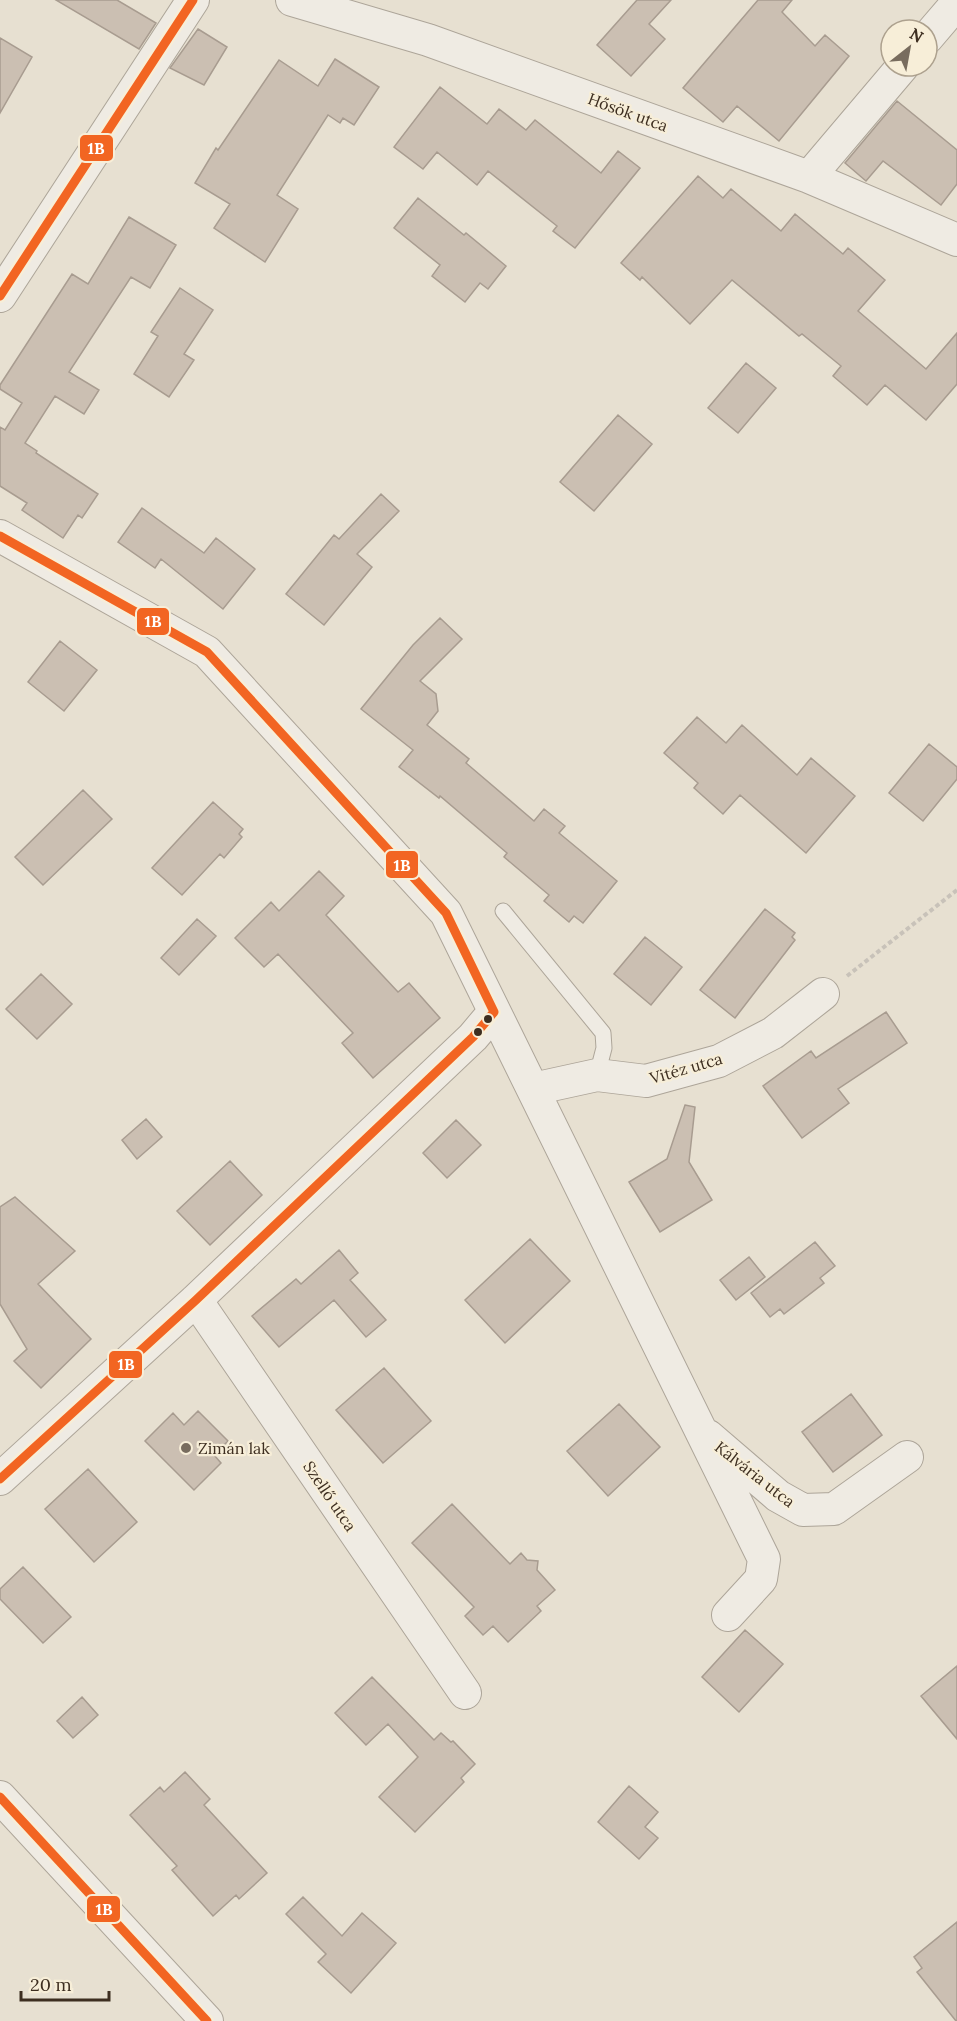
<svg xmlns="http://www.w3.org/2000/svg" width="957" height="2021" font-family="Lora,serif">
  <style>
    .building { fill: #cbbfb2; stroke: #a89c90; stroke-width: 1.5 }
    .lines { fill: none; stroke-linecap: round; stroke-linejoin: round }
    .service-casing { stroke: #ada599; stroke-width: 17 }
    .minor-casing { stroke: #ada599; stroke-width: 34 }
    .path { stroke: #c8c2b9; stroke-width: 4; stroke-dasharray: 4.5 3; stroke-linecap: butt }
    .service { stroke: #efebe3; stroke-width: 15 }
    .minor { stroke: #efebe3; stroke-width: 32 }
    .bus-1-casing { stroke: #f7eed8; stroke-width: 14 }
    .bus-1 { stroke: #f26522; stroke-width: 9 }
    .bus-dot { fill: #3d2e20; stroke: #f7eed8; stroke-width: 2 }
    .poi-dot { fill: #786c5e; stroke: #f7eed8; stroke-width: 2 }
    .labels { text-anchor: middle; dominant-baseline: central; stroke-width: 4.5; stroke-linejoin: round; paint-order: stroke }
    .street-label { font-size: 16px; fill: #3d2e20; stroke: #f7eed8 }
    .poi-label { font-size: 16px; fill: #3d2e20; stroke: #f7eed8; text-anchor: start }
    .line-badge { stroke: #f7eed8; stroke-width: 2 }
    .badge-label { font-size: 16px; text-anchor: middle; font-weight: bold; fill: #fff }
  </style>
  <rect width="100%" height="100%" fill="#e7e0d1"/>
  <path class="building" d="M 56,0 L 117,0 L 156,23 L 139,49 Z
    M 637,0 L 671,0 L 649,24 L 665,39 L 631,76 L 597,45 Z
    M 758,0 L 792,0 L 782,12 L 815,46 L 825,35 L 849,56 L 779,141 L 737,106 L 723,122 L 683,88 Z
    M 198,29 L 227,47 L 204,85 L 170,68 Z
    M 0,38 L 32,57 L 0,113 Z
    M 335,59 L 379,87 L 354,125 L 343,118 L 340,123 L 328,115 L 277,195 L 298,209 L 265,262 L 214,228 L 230,204 L 195,183 L 216,148 L 218,150 L 279,60 L 318,86 Z
    M 440,87 L 487,124 L 499,109 L 526,130 L 535,120 L 601,173 L 618,151 L 640,168 L 575,248 L 553,231 L 557,226 L 488,171 L 477,185 L 437,152 L 423,169 L 394,147 Z
    M 897,101 L 957,150 L 957,184 L 941,205 L 883,161 L 866,181 L 845,163 Z
    M 698,176 L 723,198 L 731,189 L 781,231 L 795,214 L 843,254 L 848,248 L 885,280 L 858,311 L 926,369 L 957,333 L 957,384 L 926,420 L 885,385 L 867,405 L 833,376 L 841,366 L 802,334 L 799,336 L 732,280 L 690,324 L 642,277 L 640,280 L 621,263 Z
    M 418,198 L 464,235 L 466,233 L 506,266 L 488,289 L 480,283 L 465,302 L 432,276 L 440,265 L 394,228 Z
    M 129,217 L 176,245 L 150,288 L 131,277 L 69,372 L 99,390 L 84,414 L 55,396 L 25,443 L 37,451 L 36,453 L 98,494 L 82,518 L 78,515 L 63,538 L 22,510 L 27,503 L 0,486 L 0,427 L 5,430 L 22,403 L 0,389 L 0,385 L 72,274 L 88,284 Z
    M 180,288 L 213,310 L 184,354 L 194,360 L 169,397 L 134,374 L 158,336 L 151,332 Z
    M 746,363 L 776,388 L 738,433 L 708,408 Z
    M 618,415 L 652,444 L 594,511 L 560,482 Z
    M 381,494 L 399,511 L 357,554 L 372,567 L 324,625 L 286,594 L 334,535 L 339,539 Z
    M 142,508 L 204,553 L 216,538 L 255,569 L 223,609 L 161,559 L 155,568 L 118,542 Z
    M 440,618 L 462,639 L 420,681 L 436,694 L 438,711 L 427,725 L 469,759 L 466,763 L 534,821 L 544,809 L 565,826 L 559,833 L 617,881 L 583,923 L 574,916 L 569,922 L 544,901 L 549,895 L 504,857 L 507,853 L 440,796 L 439,798 L 399,767 L 413,750 L 361,709 L 413,645 Z
    M 60,641 L 97,670 L 64,711 L 28,682 Z
    M 697,717 L 726,743 L 742,725 L 797,775 L 811,758 L 855,796 L 806,853 L 740,795 L 723,814 L 694,788 L 698,783 L 664,753 Z
    M 929,744 L 957,767 L 957,779 L 923,821 L 889,793 Z
    M 83,790 L 112,819 L 43,885 L 15,857 Z
    M 213,802 L 243,829 L 239,834 L 242,837 L 224,858 L 220,854 L 182,895 L 152,868 Z
    M 319,871 L 344,896 L 326,915 L 398,992 L 409,983 L 440,1018 L 373,1078 L 342,1043 L 353,1033 L 278,954 L 264,967 L 235,938 L 271,902 L 279,911 Z
    M 765,909 L 795,933 L 792,937 L 795,940 L 735,1018 L 700,990 Z
    M 197,919 L 216,936 L 179,975 L 161,958 Z
    M 645,937 L 682,967 L 651,1005 L 614,974 Z
    M 41,974 L 72,1004 L 37,1039 L 6,1009 Z
    M 886,1012 L 907,1043 L 838,1089 L 849,1103 L 802,1138 L 763,1086 L 811,1051 L 816,1058 Z
    M 685,1105 L 695,1107 L 689,1162 L 712,1200 L 660,1232 L 629,1182 L 667,1159 Z
    M 146,1119 L 162,1137 L 137,1159 L 122,1140 Z
    M 456,1120 L 481,1145 L 447,1178 L 423,1153 Z
    M 230,1161 L 262,1195 L 210,1245 L 177,1211 Z
    M 15,1197 L 75,1251 L 38,1284 L 91,1339 L 41,1388 L 14,1361 L 27,1349 L 0,1304 L 0,1207 Z
    M 530,1239 L 570,1281 L 505,1343 L 465,1300 Z
    M 815,1242 L 835,1266 L 820,1278 L 824,1283 L 784,1314 L 780,1309 L 770,1317 L 751,1293 Z
    M 339,1250 L 358,1273 L 350,1280 L 386,1320 L 366,1337 L 334,1300 L 279,1347 L 252,1316 L 296,1279 L 301,1284 Z
    M 749,1257 L 765,1277 L 736,1300 L 720,1280 Z
    M 384,1368 L 431,1421 L 383,1463 L 336,1410 Z
    M 851,1394 L 882,1435 L 833,1472 L 802,1432 Z
    M 619,1404 L 660,1447 L 608,1496 L 567,1451 Z
    M 198,1411 L 228,1441 L 214,1455 L 221,1463 L 194,1490 L 145,1441 L 173,1413 L 184,1425 Z
    M 88,1469 L 137,1522 L 94,1562 L 45,1509 Z
    M 452,1504 L 510,1564 L 521,1553 L 527,1560 L 538,1561 L 537,1570 L 555,1590 L 537,1606 L 541,1611 L 508,1642 L 493,1626 L 483,1635 L 465,1616 L 474,1607 L 412,1543 Z
    M 23,1567 L 71,1617 L 43,1643 L 0,1599 L 0,1589 Z
    M 745,1630 L 783,1664 L 739,1712 L 702,1677 Z
    M 957,1666 L 957,1739 L 921,1696 Z
    M 372,1677 L 434,1740 L 441,1733 L 451,1742 L 453,1741 L 475,1764 L 461,1778 L 464,1782 L 415,1832 L 379,1797 L 418,1757 L 388,1724 L 366,1745 L 335,1713 Z
    M 82,1697 L 98,1715 L 73,1738 L 57,1721 Z
    M 185,1772 L 210,1799 L 204,1805 L 267,1873 L 239,1899 L 236,1895 L 213,1916 L 172,1870 L 177,1866 L 130,1815 L 160,1787 L 164,1792 Z
    M 629,1786 L 658,1812 L 645,1827 L 658,1838 L 639,1859 L 598,1822 Z
    M 303,1897 L 342,1936 L 362,1913 L 396,1943 L 351,1993 L 318,1962 L 326,1954 L 286,1914 Z
    M 957,1922 L 957,2021 L 956,2021 L 917,1972 L 922,1968 L 914,1957 Z"/>
  <g class="lines">
    <g class="service-casing">
      <path id="service" d="M 503,911 L 603,1033 L 604,1048 L 597,1075"/>
    </g>
    <g class="minor-casing">
      <path id="minor" d="M 292,0 L 428,40 L 809,177 L 957,240
        M 927,38 L 957,3
        M 809,177 L 903,66
        M 0,296 L 193,0
        M 0,536 L 207,652 L 446,913 L 764,1559 L 761,1579 L 728,1615
        M 533,1089 L 597,1075 L 646,1081 L 719,1061 L 773,1033 L 823,994
        M 196,1300 L 465,1693
        M 708,1436 L 778,1496 L 803,1510 L 834,1509 L 907,1457
        M 0,1479 L 196,1300 L 473,1037 L 494,1012
        M 0,1797 L 207,2021"/>
    </g>
    <path class="path" d="M 847,976 L 957,890"/>
    <use href="#service" class="service"/>
    <use href="#minor" class="minor"/>
    <g class="bus-1-casing">
      <path id="bus-1" d="M 0,296 L 193,0
        M 0,536 L 207,652 L 446,913 L 494,1012
        M 0,1479 L 196,1300 L 473,1037 L 494,1012
        M 0,1797 L 207,2021"/>
    </g>
    <use href="#bus-1" class="bus-1"/>
  </g>
  <g class="bus-dot">
    <circle cx="488" cy="1019" r="5"/>
    <circle cx="478" cy="1032" r="5"/>
  </g>
  <circle class="poi-dot" cx="186" cy="1448" r="6"/>
  <g class="labels">
    <g class="street-label">
      <text transform="translate(628 112) rotate(20)">Hősök utca</text>
      <text transform="translate(686 1068) rotate(-16)">Vitéz utca</text>
      <text transform="translate(755 1474) rotate(38)">Kálvária utca</text>
      <text transform="translate(330 1496) rotate(56)">Szellő utca</text>
    </g>
    <g class="poi-label">
      <text x="198" y="1448">Zimán lak</text>
    </g>
  </g>
  <g class="line-badge">
    <rect x="79" y="134" width="35" height="28" rx="6" fill="#f26522"/>
    <rect x="136" y="607" width="34" height="29" rx="6" fill="#f26522"/>
    <rect x="385" y="850" width="34" height="29" rx="6" fill="#f26522"/>
    <rect x="108" y="1350" width="35" height="29" rx="6" fill="#f26522"/>
    <rect x="86" y="1895" width="35" height="28" rx="6" fill="#f26522"/>
  </g>
  <g class="badge-label">
    <text x="96" y="154">1B</text>
    <text x="153" y="627">1B</text>
    <text x="402" y="871">1B</text>
    <text x="126" y="1370">1B</text>
    <text x="104" y="1915">1B</text>
  </g>
  <g transform="translate(909 48) rotate(31)"><circle r="28" fill="#f7eed8" stroke="#ada18e" stroke-width="1.5"/>
  <path d="M0-4.5L10 22L0 15L-10 22Z" fill="#786c5e"/>
  <text y="-9" font-size="16" font-weight="bold" text-anchor="middle" fill="#3d2e20">N</text>
  </g>
  <path d="M21 1991v9h88v-9" fill="none" stroke="#3d2e20" stroke-width="3"/>
  <text x="30" y="1991" font-size="18" fill="#3d2e20" stroke="#f7eed8" stroke-width="4.5" paint-order="stroke">20 m</text>
</svg>
